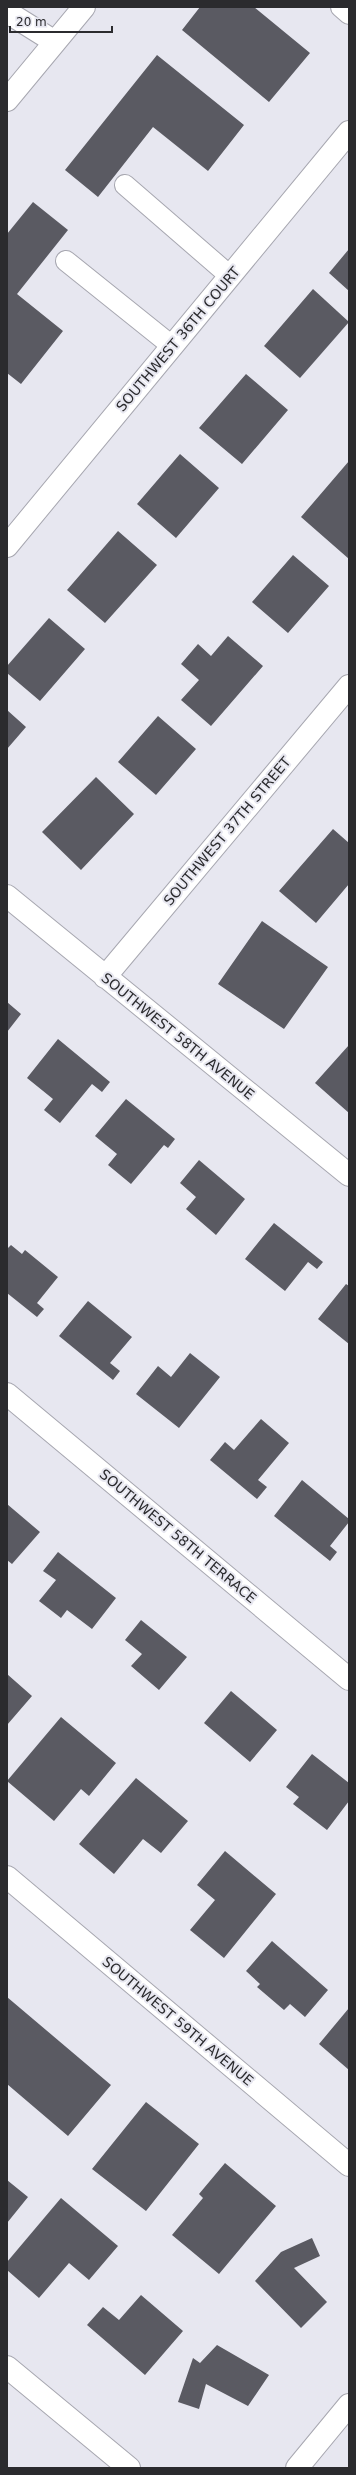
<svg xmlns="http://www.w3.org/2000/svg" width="356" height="2475" font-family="'DejaVu Sans',sans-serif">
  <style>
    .building { fill: #5a5a62 }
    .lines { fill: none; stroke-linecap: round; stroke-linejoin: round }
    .service-casing { stroke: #a7a7b0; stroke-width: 22 }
    .minor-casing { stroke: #a7a7b0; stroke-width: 24 }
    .service { stroke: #fff; stroke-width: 20 }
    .minor { stroke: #fff; stroke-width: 22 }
    .labels { text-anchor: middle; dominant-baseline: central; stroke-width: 4; stroke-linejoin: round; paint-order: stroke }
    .street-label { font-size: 14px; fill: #2b2b2e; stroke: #e7e7f0 }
  </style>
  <rect width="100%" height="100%" fill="#e7e7f0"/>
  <path class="building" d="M 200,7 L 254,7 L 310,53 L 269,102 L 182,30 Z
    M 157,55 L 244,125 L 208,171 L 153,127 L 98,197 L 65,170 Z
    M 33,202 L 68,230 L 17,294 L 63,331 L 21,384 L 7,373 L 7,234 Z
    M 349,249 L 349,291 L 329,273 Z
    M 313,289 L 349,322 L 300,378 L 264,346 Z
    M 246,374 L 288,410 L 242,464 L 199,428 Z
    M 180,454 L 219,488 L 176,538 L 137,504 Z
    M 349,461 L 349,559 L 301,517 Z
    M 118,531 L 157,565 L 105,623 L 67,590 Z
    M 293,555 L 329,586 L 288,633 L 252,602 Z
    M 49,618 L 85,649 L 40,701 L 7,673 L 7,666 Z
    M 228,636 L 263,666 L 211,726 L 181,700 L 199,680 L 181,664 L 198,644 L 211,656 Z
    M 7,710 L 26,727 L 7,749 Z
    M 158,716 L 196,749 L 156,795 L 118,762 Z
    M 96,777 L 134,814 L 81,870 L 42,832 Z
    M 333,829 L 349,843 L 349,884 L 316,923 L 279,891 Z
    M 262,921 L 328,967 L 284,1029 L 218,984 Z
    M 7,1002 L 21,1014 L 7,1032 Z
    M 58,1039 L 110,1082 L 102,1092 L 92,1084 L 60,1123 L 44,1110 L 53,1099 L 27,1078 Z
    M 349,1045 L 349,1113 L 315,1083 Z
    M 126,1099 L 175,1139 L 168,1148 L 164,1145 L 131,1184 L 108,1165 L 117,1154 L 95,1136 Z
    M 199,1160 L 245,1199 L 216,1235 L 186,1209 L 196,1197 L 180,1183 Z
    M 274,1223 L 323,1262 L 317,1269 L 308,1262 L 285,1291 L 245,1259 Z
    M 11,1245 L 22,1254 L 25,1250 L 58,1277 L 37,1303 L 44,1309 L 37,1317 L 7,1293 L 7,1249 Z
    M 346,1284 L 349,1286 L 349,1344 L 318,1319 Z
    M 88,1301 L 132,1337 L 110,1363 L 120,1371 L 113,1380 L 59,1336 Z
    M 190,1353 L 220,1377 L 179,1428 L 136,1394 L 158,1366 L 171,1377 Z
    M 261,1419 L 289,1443 L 258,1480 L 267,1487 L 257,1499 L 210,1460 L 225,1442 L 234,1450 Z
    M 302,1480 L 349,1519 L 349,1522 L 330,1546 L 337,1552 L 330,1561 L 274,1516 Z
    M 7,1504 L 40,1532 L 12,1564 L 7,1560 Z
    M 58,1552 L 116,1598 L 92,1629 L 67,1610 L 61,1618 L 39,1601 L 56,1580 L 43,1571 Z
    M 141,1620 L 187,1657 L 159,1690 L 131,1666 L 142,1654 L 125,1640 Z
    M 7,1674 L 32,1696 L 7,1725 Z
    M 231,1691 L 277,1730 L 250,1762 L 204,1723 Z
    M 61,1717 L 116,1763 L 89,1796 L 81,1789 L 54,1821 L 7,1781 Z
    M 312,1754 L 349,1783 L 349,1801 L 327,1830 L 293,1804 L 299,1797 L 286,1787 Z
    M 136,1778 L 188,1821 L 161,1853 L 143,1839 L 114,1874 L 79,1844 Z
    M 225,1851 L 276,1894 L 224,1958 L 190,1930 L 215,1900 L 197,1885 Z
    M 272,1941 L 328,1990 L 305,2017 L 290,2004 L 284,2010 L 257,1987 L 260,1984 L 246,1971 Z
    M 7,1997 L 111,2085 L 68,2136 L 7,2084 Z
    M 349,2008 L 349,2070 L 319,2044 Z
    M 146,2102 L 199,2144 L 146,2211 L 92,2169 Z
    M 225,2163 L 276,2206 L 219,2274 L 172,2235 L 203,2198 L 199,2194 Z
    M 7,2180 L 28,2197 L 7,2223 Z
    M 61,2198 L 118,2246 L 89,2280 L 69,2263 L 39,2298 L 7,2270 L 7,2262 Z
    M 312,2238 L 320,2256 L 294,2268 L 327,2302 L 301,2328 L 255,2281 L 281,2252 Z
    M 141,2295 L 183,2331 L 145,2375 L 87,2325 L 103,2307 L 119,2320 Z
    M 217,2345 L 269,2375 L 248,2406 L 206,2384 L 199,2409 L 178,2402 L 193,2358 L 200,2363 Z"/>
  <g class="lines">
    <g class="service-casing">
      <path id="service" d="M 341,7 L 349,14
        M 125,185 L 230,276
        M 66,261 L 172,346"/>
    </g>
    <g class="minor-casing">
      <path id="minor" d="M 7,12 L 55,42
        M 7,100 L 84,7
        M 7,546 L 349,132
        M 7,896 L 349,1175
        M 105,977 L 349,686
        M 7,1394 L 349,1679
        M 7,1877 L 349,2165
        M 7,2367 L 129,2468
        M 297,2468 L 349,2405"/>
    </g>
    <use href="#service" class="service"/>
    <use href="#minor" class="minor"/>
  </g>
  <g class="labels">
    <g class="street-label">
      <text transform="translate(178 339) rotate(-50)">SOUTHWEST 36TH COURT</text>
      <text transform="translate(227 831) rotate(-50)">SOUTHWEST 37TH STREET</text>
      <text transform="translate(178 1036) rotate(39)">SOUTHWEST 58TH AVENUE</text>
      <text transform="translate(178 1536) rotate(40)">SOUTHWEST 58TH TERRACE</text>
      <text transform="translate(178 2021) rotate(40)">SOUTHWEST 59TH AVENUE</text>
    </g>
  </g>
  <rect width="356" height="2475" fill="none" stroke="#2b2b2e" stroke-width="16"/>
  <path d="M10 26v6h102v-6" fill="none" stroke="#2b2b2e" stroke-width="2"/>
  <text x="16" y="26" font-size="12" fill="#2b2b2e" stroke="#e7e7f0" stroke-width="3" paint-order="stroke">20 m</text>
</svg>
